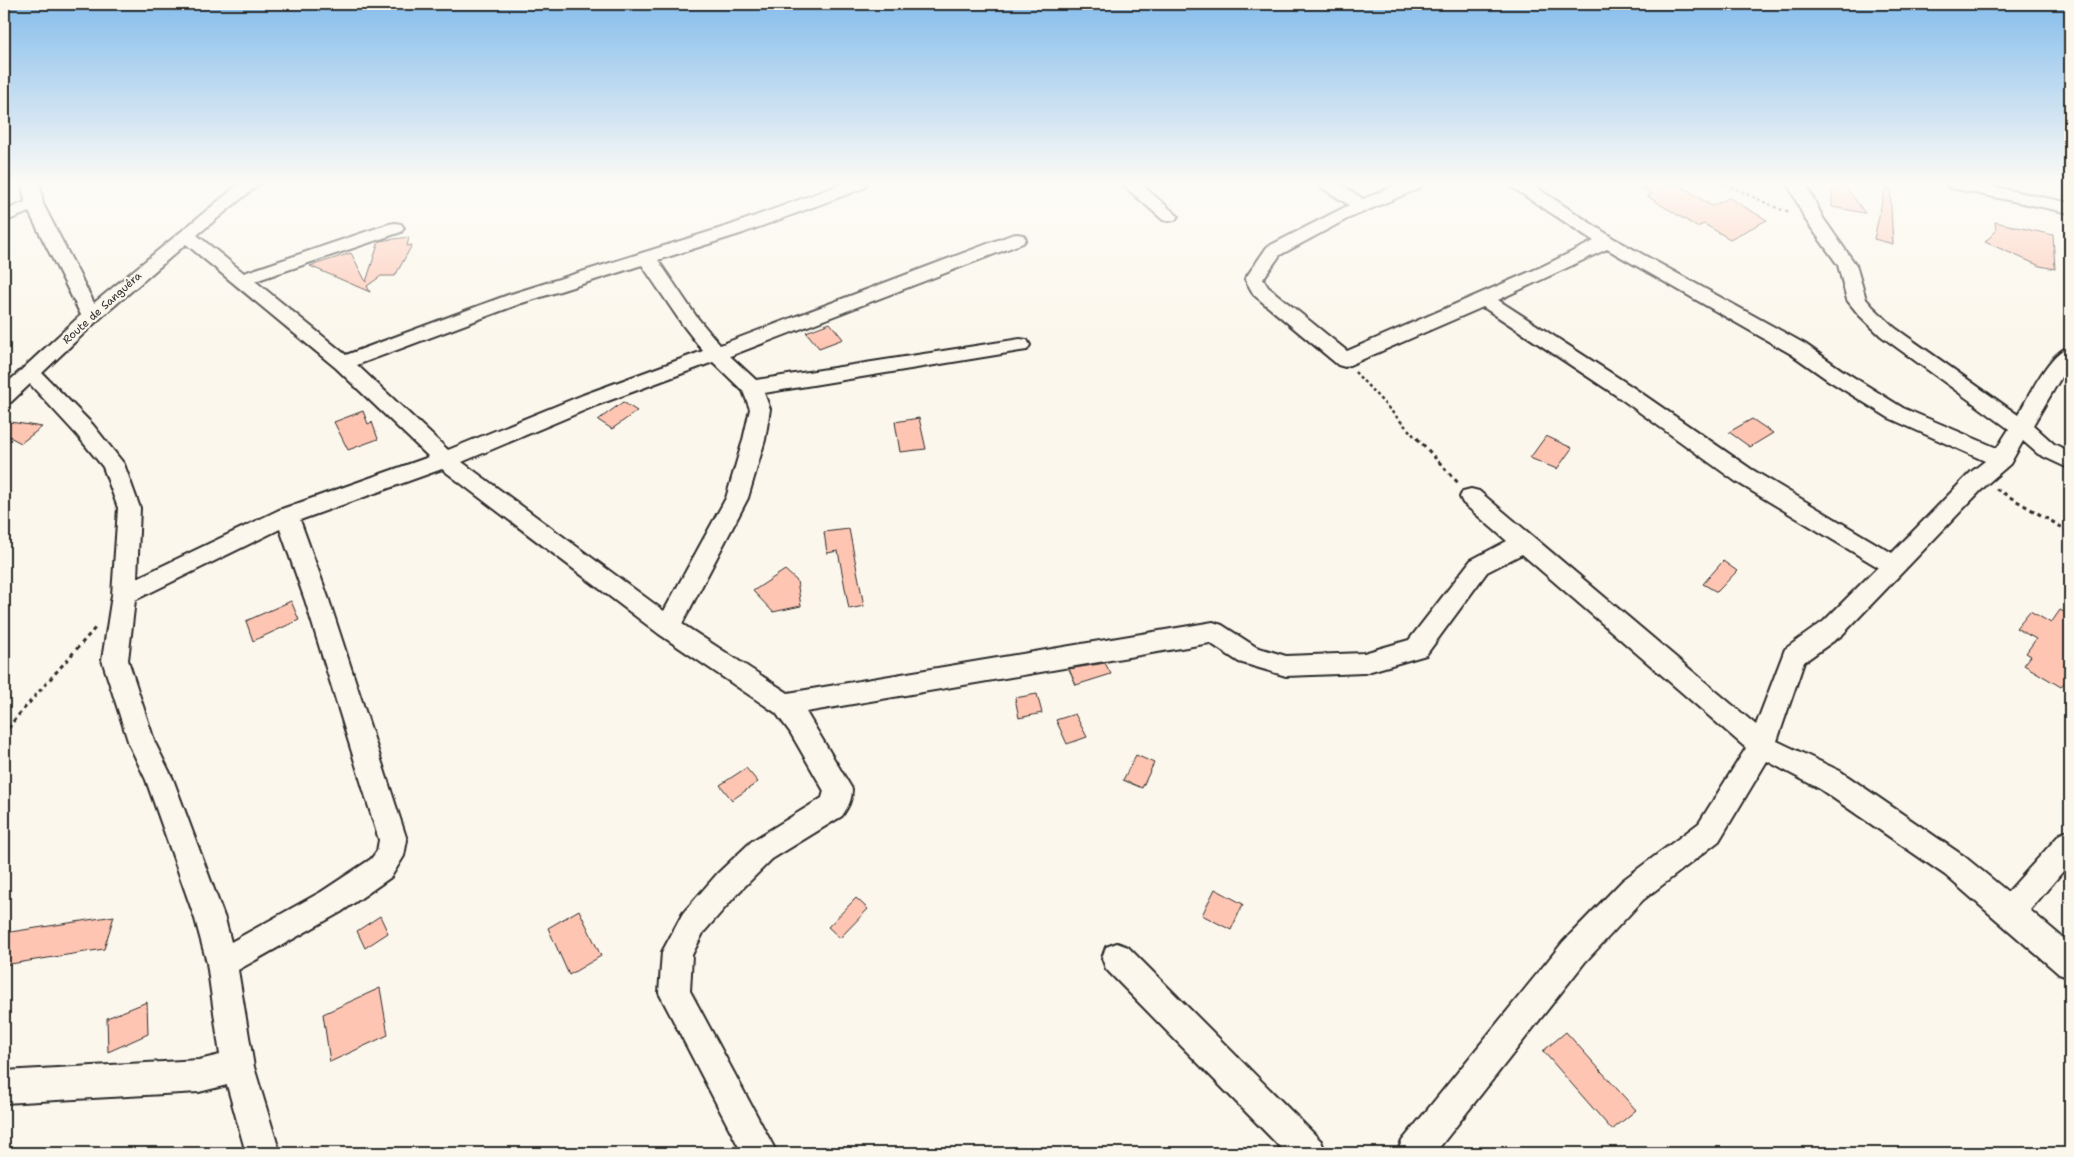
<svg xmlns="http://www.w3.org/2000/svg" width="2074" height="1157" font-family="'Shantell Sans',sans-serif">
  <style>
    .building { fill: #fec5b3; stroke: #2b2b2b }
    .lines { fill: none; stroke-linecap: round; stroke-linejoin: round }
    .minor-casing { stroke: #2b2b2b; stroke-width: 4 }
    .path-far1 { stroke: #2b2b2b; stroke-width: 2.5; stroke-dasharray: 3 3; stroke-linecap: butt }
    .path { stroke: #2b2b2b; stroke-width: 3; stroke-dasharray: 4 4; stroke-linecap: butt }
    .minor { fill: #fbf7ec; fill-rule: evenodd }
    .labels { text-anchor: middle; dominant-baseline: central; stroke-width: 4.5; stroke-linejoin: round; paint-order: stroke }
    .far-street-label { font-size: 11px; fill: #2b2b2b; stroke: #fbf7ec }
  </style>
  <rect width="100%" height="100%" fill="#fbf7ec"/>
  <filter id="ink" filterUnits="userSpaceOnUse"><feTurbulence type="fractalNoise" baseFrequency=".02" numOctaves="2"/><feDisplacementMap in="SourceGraphic" scale="10" xChannelSelector="R" yChannelSelector="G"/><feConvolveMatrix kernelMatrix="1 2 1 2 8 2 1 2 1" color-interpolation-filters="sRGB"/></filter>
  <g filter="url(#ink)">
    <path class="building" d="M 1636,184 L 1678,184 L 1712,206 L 1729,198 L 1767,220 L 1730,239 L 1704,224 L 1697,227 L 1647,196 L 1652,194 Z
      M 1832,184 L 1846,187 L 1865,213 L 1832,207 Z
      M 1885,188 L 1890,189 L 1893,244 L 1874,239 Z
      M 1995,222 L 2053,235 L 2055,269 L 2040,266 L 1985,242 L 1996,231 Z
      M 409,237 L 407,246 L 412,245 L 395,276 L 381,276 L 367,286 L 370,292 L 310,266 L 351,253 L 366,282 L 379,241 Z
      M 830,323 L 843,339 L 819,348 L 806,332 Z
      M 623,402 L 637,411 L 612,429 L 598,420 Z
      M 363,411 L 368,424 L 372,422 L 378,439 L 348,450 L 334,422 Z
      M 919,418 L 926,449 L 900,452 L 895,422 Z
      M 1752,419 L 1773,433 L 1750,447 L 1729,432 Z
      M 4,421 L 42,427 L 21,443 L 4,434 Z
      M 1546,436 L 1572,448 L 1557,469 L 1530,458 Z
      M 849,529 L 864,606 L 849,609 L 838,551 L 827,553 L 824,532 Z
      M 1723,561 L 1737,571 L 1717,592 L 1703,584 Z
      M 785,570 L 797,581 L 801,606 L 773,612 L 753,591 Z
      M 291,601 L 299,620 L 253,641 L 246,621 Z
      M 2060,610 L 2070,615 L 2070,674 L 2061,687 L 2024,665 L 2031,656 L 2026,653 L 2036,639 L 2016,628 L 2030,611 L 2051,623 Z
      M 1105,663 L 1111,674 L 1076,685 L 1069,669 Z
      M 1037,694 L 1042,713 L 1019,718 L 1015,698 Z
      M 1075,714 L 1087,737 L 1067,744 L 1056,720 Z
      M 1136,755 L 1154,763 L 1142,788 L 1123,780 Z
      M 746,768 L 758,782 L 732,800 L 720,785 Z
      M 1215,889 L 1243,904 L 1231,930 L 1202,915 Z
      M 856,898 L 868,909 L 840,938 L 828,927 Z
      M 579,910 L 601,956 L 569,975 L 548,928 Z
      M 114,916 L 104,949 L 4,965 L 4,933 Z
      M 380,916 L 388,933 L 365,948 L 357,931 Z
      M 380,988 L 388,1035 L 330,1062 L 323,1014 Z
      M 147,1002 L 148,1034 L 108,1052 L 107,1018 Z
      M 1566,1032 L 1636,1110 L 1612,1130 L 1543,1051 Z"/>
    <g class="lines">
      <g class="minor-casing">
        <path id="minor" d="M 22,184 L 40,184 L 43,204 L 94,303 L 239,184 L 259,184 L 197,235 L 244,273 L 389,224 L 395,223 L 401,224 L 404,228 L 401,232 L 255,281 L 346,355 L 508,295 L 731,225 L 842,184 L 867,184 L 864,188 L 743,233 L 658,260 L 696,316 L 720,345 L 1011,235 L 1017,234 L 1023,235 L 1026,239 L 1023,243 L 730,356 L 756,380 L 1020,339 L 1027,340 L 1030,345 L 1027,350 L 1020,351 L 764,393 L 770,409 L 765,440 L 748,498 L 682,624 L 788,693 L 1213,622 L 1222,625 L 1256,647 L 1286,656 L 1364,653 L 1409,640 L 1471,560 L 1507,541 L 1463,503 L 1460,497 L 1463,491 L 1471,489 L 1479,491 L 1756,725 L 1785,649 L 1824,621 L 1878,567 L 1735,481 L 1617,396 L 1483,307 L 1345,367 L 1338,365 L 1254,295 L 1245,279 L 1267,247 L 1349,205 L 1322,188 L 1319,184 L 1340,184 L 1363,199 L 1399,184 L 1423,184 L 1420,188 L 1347,219 L 1280,255 L 1263,279 L 1268,287 L 1347,351 L 1541,267 L 1594,241 L 1513,188 L 1510,184 L 1531,184 L 1613,238 L 1805,344 L 1842,370 L 1903,408 L 1997,448 L 2009,429 L 1881,336 L 1859,315 L 1847,300 L 1838,265 L 1805,219 L 1788,184 L 1806,184 L 1823,218 L 1856,265 L 1866,299 L 1873,307 L 1895,328 L 2018,415 C 2029,396 2050,351 2070,347 L 2070,365 L 2063,374 L 2033,425 L 2054,444 L 2070,452 L 2070,469 L 2038,454 L 2023,441 L 2010,464 L 1987,484 L 1842,635 L 1804,662 L 1777,741 L 1840,771 L 1965,857 L 2008,892 L 2060,834 L 2070,830 L 2070,863 L 2030,910 L 2070,944 L 2070,978 L 2059,974 L 1945,875 L 1820,789 L 1767,761 L 1719,841 L 1643,900 L 1585,962 L 1435,1153 L 1397,1153 L 1402,1141 L 1563,942 L 1623,880 L 1699,823 L 1746,748 L 1522,554 L 1487,572 L 1426,655 L 1364,673 L 1286,676 L 1239,662 L 1210,643 L 806,712 L 852,789 C 852,800 848,807 842,816 L 772,859 L 738,893 L 703,933 L 692,955 L 690,991 L 777,1153 L 742,1153 L 659,993 L 662,952 L 683,913 L 718,873 L 752,841 L 822,798 L 824,791 L 790,732 L 776,713 L 659,634 L 442,469 L 300,520 L 329,600 L 407,840 L 404,856 L 391,877 L 341,912 L 238,970 L 254,1067 L 280,1153 L 246,1153 L 227,1085 L 199,1092 L 4,1103 L 4,1071 L 199,1060 L 220,1055 L 207,963 L 195,919 L 146,780 L 129,744 L 102,660 L 112,595 L 118,508 L 103,467 L 77,435 L 30,384 L 11,402 L 4,404 L 4,386 L 81,315 L 29,212 L 4,222 L 4,211 L 25,202 ZM 186,244 L 336,368 L 429,457 L 279,510 L 137,578 L 140,508 L 124,464 L 93,425 L 42,373 L 98,320 ZM 1607,249 L 1791,354 L 1828,380 L 1889,418 L 1985,461 L 1971,472 L 1892,553 L 1751,469 L 1631,386 L 1498,300 ZM 642,265 L 682,324 L 703,351 L 583,395 L 448,450 L 357,365 L 522,303 ZM 713,362 L 743,391 L 750,409 L 743,440 L 726,498 L 664,611 L 462,462 L 597,405 ZM 280,529 L 305,600 L 379,840 L 377,851 L 371,859 L 321,892 L 231,942 L 225,919 L 173,779 L 155,743 L 128,660 L 135,600 Z
          M 1122,184 L 1141,184 L 1178,216 L 1175,220 L 1169,221 L 1163,220 Z
          M 1947,184 L 1980,184 L 2070,203 L 2070,213 L 1956,189 L 1950,188 Z
          M 1117,943 L 1128,947 L 1321,1141 L 1326,1153 L 1286,1153 L 1106,969 L 1102,958 L 1106,947 Z"/>
      </g>
      <path class="path-far1" d="M 1725,184 L 1779,209 L 1791,212
        M 1355,372 L 1418,440"/>
      <path class="path" d="M 1417,438 L 1460,485
        M 1996,489 L 2070,532
        M 4,735 L 15,719 L 96,627"/>
      <use href="#minor" class="minor"/>
    </g>
  </g>
  <linearGradient id="sky" x2="0" y2="1"><stop stop-color="#86bdec"/><stop offset="0.53" stop-color="#fdfbf6"/><stop offset="1" stop-color="#fdfbf6" stop-opacity="0"/></linearGradient>
  <rect width="2074" height="346" fill="url(#sky)"/>
  <g class="labels">
    <g class="far-street-label">
      <text transform="translate(102 308) rotate(-42)">Route de Sanguéra</text>
    </g>
  </g>
  <rect width="2074" height="1157" fill="none" stroke="#fbf7ec" stroke-width="20"/>
  <rect x="10" y="10" width="2054" height="1137" fill="none" stroke="#2b2b2b" stroke-width="2" filter="url(#ink)"/>
</svg>
